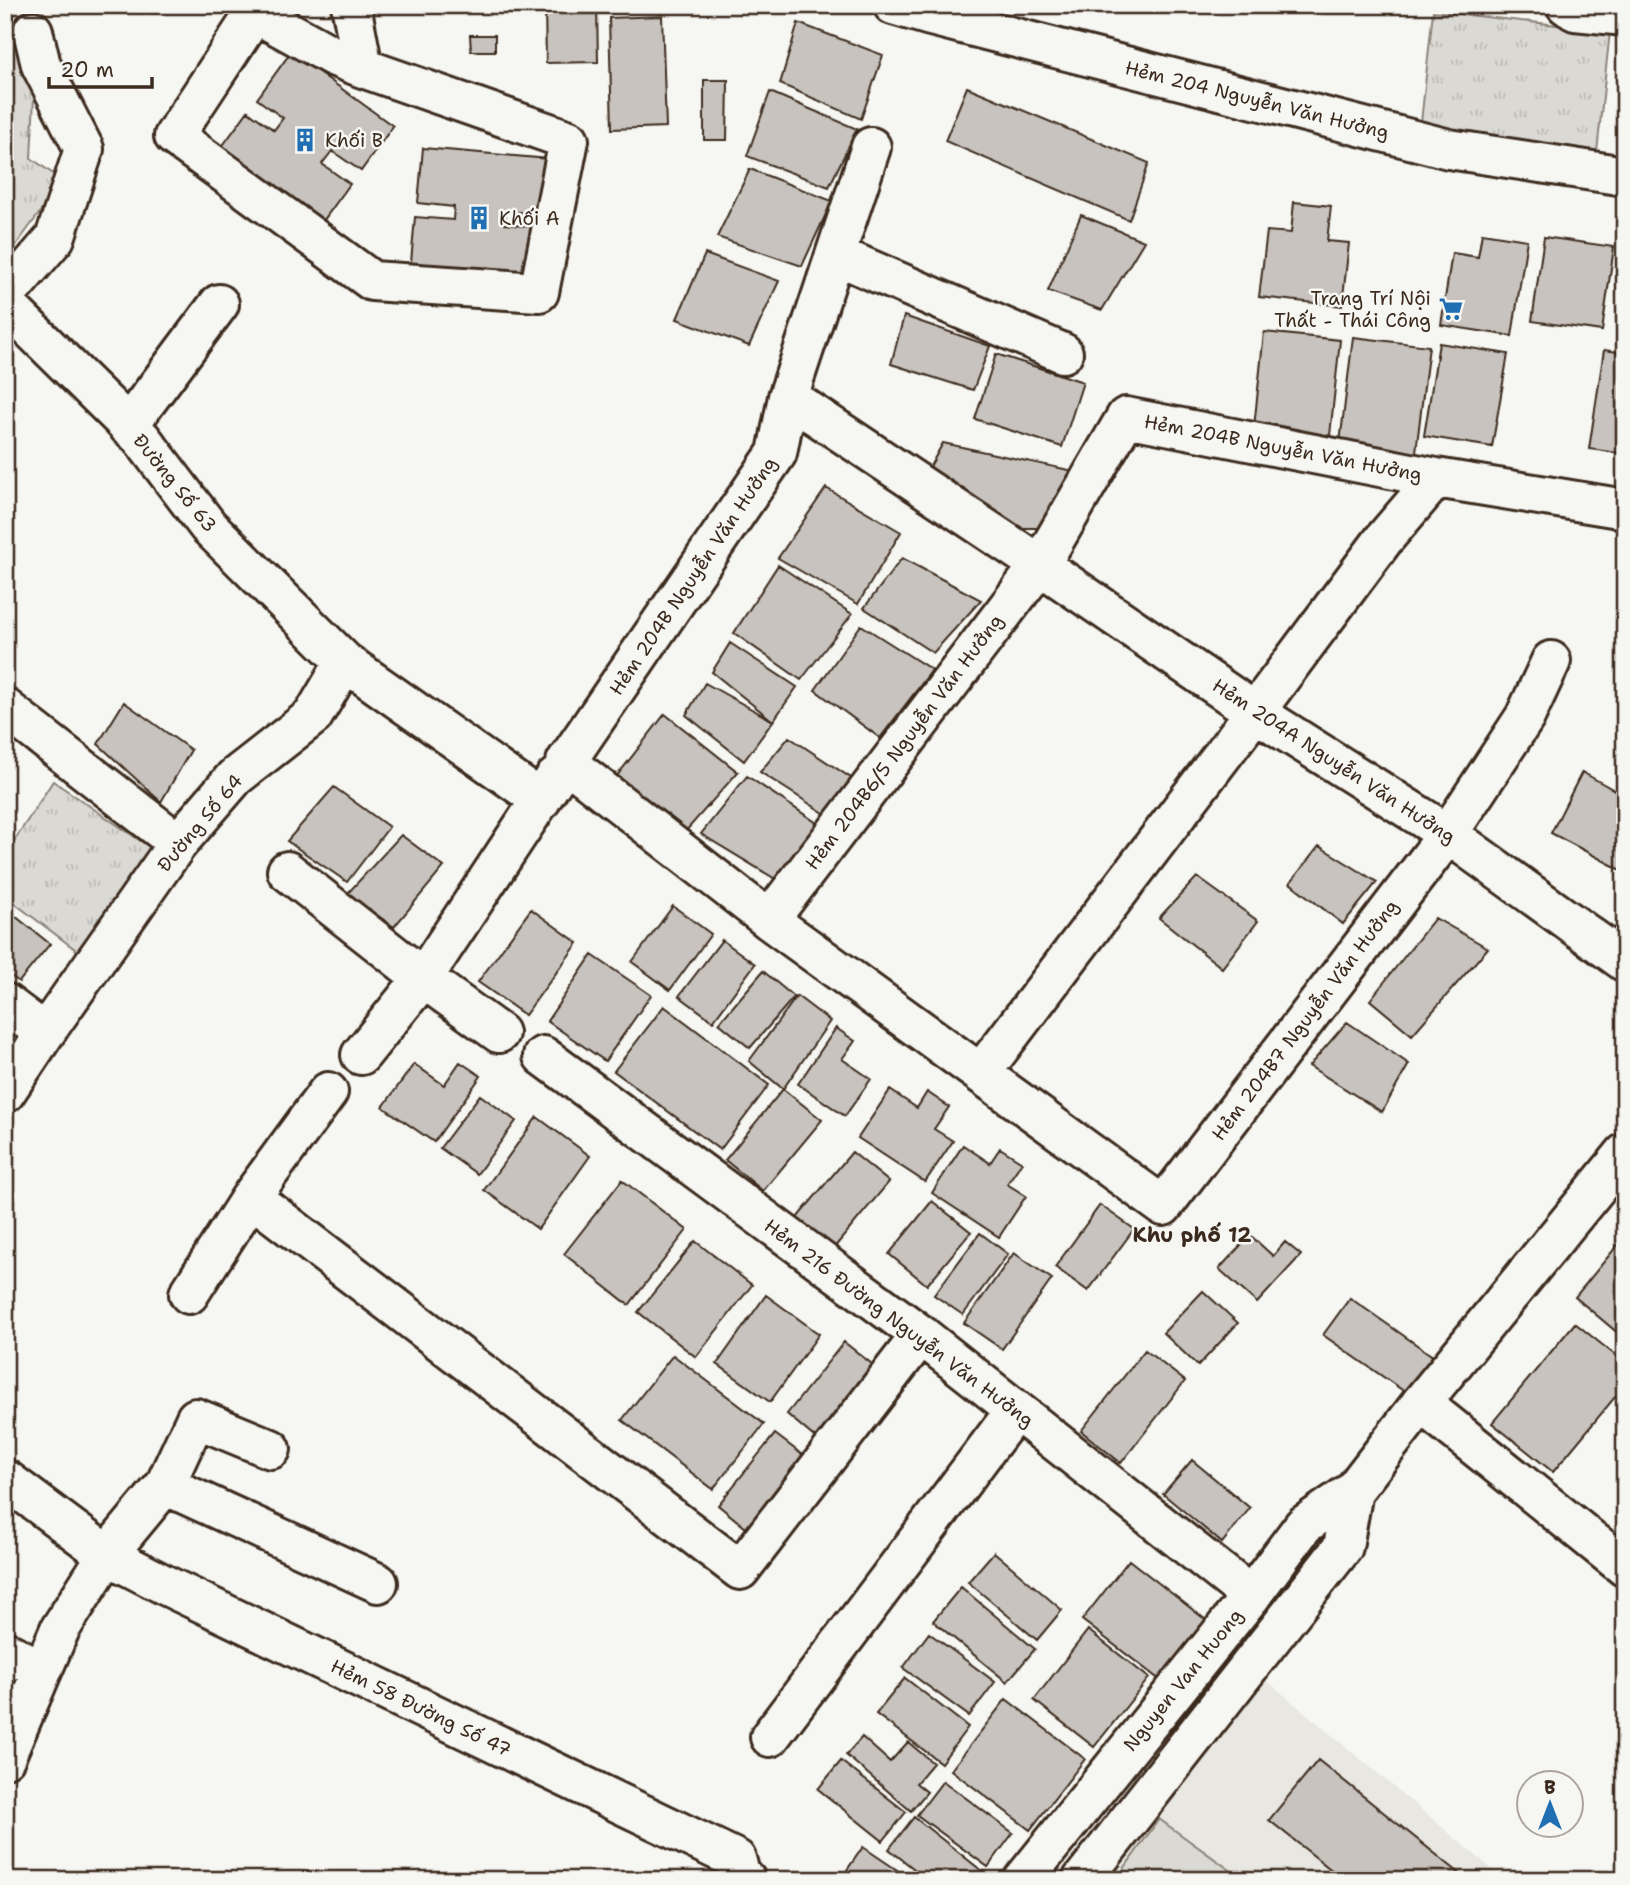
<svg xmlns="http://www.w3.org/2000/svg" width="1630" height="1885" font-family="'Shantell Sans',sans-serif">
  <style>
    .built { fill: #e8e7e2 }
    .grass { fill: url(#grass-tufts); stroke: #8a8278; stroke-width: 2 }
    .pitch { fill: #dad9d3; stroke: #8a8278; stroke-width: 2 }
    .building { fill: #c8c3be; stroke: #3b2a1e; stroke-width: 2 }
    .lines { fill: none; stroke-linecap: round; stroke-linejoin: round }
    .minor-casing { stroke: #3b2a1e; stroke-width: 44 }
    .major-casing { stroke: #3b2a1e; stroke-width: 44 }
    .minor { stroke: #f6f6f2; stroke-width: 38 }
    .major { stroke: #f6f6f2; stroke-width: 38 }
    .labels { text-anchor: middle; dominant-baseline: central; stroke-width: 5; stroke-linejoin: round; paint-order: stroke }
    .street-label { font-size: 19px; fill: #3b2a1e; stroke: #f6f6f2 }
    .poi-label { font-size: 19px; fill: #3b2a1e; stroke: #f6f6f2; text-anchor: start }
    .neighbourhood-label { font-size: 21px; font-weight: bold; fill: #3b2a1e; stroke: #f6f6f2 }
  </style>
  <defs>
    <pattern id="grass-tufts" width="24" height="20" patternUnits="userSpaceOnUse" patternTransform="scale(1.75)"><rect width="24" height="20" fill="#dad9d3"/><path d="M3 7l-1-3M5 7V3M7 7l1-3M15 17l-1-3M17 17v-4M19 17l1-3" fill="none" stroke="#bcbab5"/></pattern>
  </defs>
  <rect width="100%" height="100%" fill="#f6f6f2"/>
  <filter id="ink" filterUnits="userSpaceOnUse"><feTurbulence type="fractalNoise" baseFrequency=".0143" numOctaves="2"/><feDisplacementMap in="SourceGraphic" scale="14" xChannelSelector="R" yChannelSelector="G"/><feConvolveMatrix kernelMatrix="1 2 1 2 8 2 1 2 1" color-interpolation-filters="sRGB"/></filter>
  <g filter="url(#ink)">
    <path class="built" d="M 1266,1680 L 1505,1880 L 1109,1880 Z"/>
    <path class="grass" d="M 1433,11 L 1610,31 L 1596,161 L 1419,141 Z
      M 5,18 L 35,77 L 31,158 L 63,181 L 5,260 Z
      M 53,781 L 161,855 L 88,959 L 5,896 L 5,855 Z"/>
    <path class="pitch" d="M 1159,1819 L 1244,1880 L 1116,1880 Z"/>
    <path class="building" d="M 545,7 L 597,7 L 598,62 L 546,63 Z
      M 662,16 L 666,127 L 612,129 L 609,18 Z
      M 798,23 L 883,55 L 861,119 L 780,84 Z
      M 470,35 L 495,35 L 495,51 L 471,51 Z
      M 291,52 L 393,126 L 361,171 L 332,151 L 322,164 L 350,184 L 318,228 L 216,155 L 248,111 L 274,130 L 283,118 L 257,99 Z
      M 704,80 L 728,80 L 727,140 L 704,140 Z
      M 967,87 L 1149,163 L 1129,220 L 945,141 Z
      M 770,92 L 857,129 L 829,187 L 747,156 Z
      M 423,148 L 549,159 L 544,214 L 506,211 L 505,224 L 544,228 L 539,286 L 410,274 L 415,217 L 453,220 L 454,207 L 418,203 Z
      M 750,169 L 832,201 L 802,266 L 717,237 Z
      M 1294,202 L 1331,206 L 1327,241 L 1349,243 L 1342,306 L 1259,297 L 1267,231 L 1291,233 Z
      M 1081,215 L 1144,241 L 1102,310 L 1048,291 Z
      M 1482,233 L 1527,240 L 1512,336 L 1441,325 L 1452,253 L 1478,257 Z
      M 1544,237 L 1614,247 L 1602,331 L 1532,321 Z
      M 705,254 L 779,281 L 749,346 L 677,319 Z
      M 1625,281 L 1625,333 L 1618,332 Z
      M 904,316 L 990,346 L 973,390 L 891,364 Z
      M 1264,332 L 1340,340 L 1329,445 L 1253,437 Z
      M 1353,337 L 1429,346 L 1415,460 L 1339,451 Z
      M 1439,343 L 1508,354 L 1492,447 L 1424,436 Z
      M 1604,350 L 1625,353 L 1625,454 L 1589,449 Z
      M 996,354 L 1083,382 L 1062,447 L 975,419 Z
      M 943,443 L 1092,475 L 1062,528 L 1017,528 L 928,470 Z
      M 826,488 L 901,532 L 858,604 L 778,558 Z
      M 902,558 L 981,600 L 933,653 L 864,608 Z
      M 778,565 L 852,614 L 801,680 L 734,633 Z
      M 861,625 L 932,670 L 880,738 L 815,690 Z
      M 730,643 L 797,687 L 773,721 L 712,672 Z
      M 705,683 L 773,721 L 744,761 L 686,715 Z
      M 124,702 L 191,750 L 161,802 L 98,744 Z
      M 665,714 L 738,772 L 685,832 L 613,781 Z
      M 789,737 L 854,780 L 827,815 L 760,772 Z
      M 1582,772 L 1625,796 L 1625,872 L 1551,833 Z
      M 747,776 L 823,827 L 777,880 L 701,834 Z
      M 334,787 L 389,827 L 347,882 L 287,841 Z
      M 401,835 L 444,867 L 394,927 L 347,894 Z
      M 1319,846 L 1377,882 L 1343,924 L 1290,883 Z
      M 1197,877 L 1258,921 L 1222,968 L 1159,918 Z
      M 673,906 L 711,934 L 670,990 L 632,962 Z
      M 5,908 L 50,944 L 19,982 L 5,972 Z
      M 531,909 L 578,943 L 525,1015 L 478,982 Z
      M 1625,917 L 1625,938 L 1614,929 Z
      M 1435,918 L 1488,948 L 1412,1035 L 1370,1000 Z
      M 722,940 L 755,964 L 713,1021 L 679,996 Z
      M 592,955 L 651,995 L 605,1061 L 547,1021 Z
      M 763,971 L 794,997 L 750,1048 L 719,1023 Z
      M 797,996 L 830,1021 L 783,1089 L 749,1061 Z
      M 664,1006 L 769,1085 L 720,1150 L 614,1071 Z
      M 1347,1022 L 1409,1064 L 1382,1112 L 1309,1066 Z
      M 836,1028 L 855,1041 L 842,1059 L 871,1079 L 845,1116 L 798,1084 Z
      M 460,1062 L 481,1076 L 434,1142 L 383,1107 L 414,1064 L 444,1085 Z
      M 783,1089 L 822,1120 L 763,1191 L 725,1160 Z
      M 890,1090 L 917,1108 L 927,1092 L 949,1107 L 934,1129 L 953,1141 L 925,1182 L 858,1138 Z
      M 480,1095 L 516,1121 L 477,1174 L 440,1148 Z
      M 537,1117 L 590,1156 L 538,1229 L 484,1190 Z
      M 963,1145 L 990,1163 L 1000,1148 L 1022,1162 L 1007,1184 L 1026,1196 L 999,1237 L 932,1193 Z
      M 852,1152 L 889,1182 L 828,1255 L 791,1225 Z
      M 622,1180 L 687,1230 L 629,1305 L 564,1254 Z
      M 932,1201 L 971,1232 L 927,1285 L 889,1254 Z
      M 1100,1205 L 1134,1229 L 1088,1291 L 1055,1267 Z
      M 980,1233 L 1008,1254 L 963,1315 L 934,1295 Z
      M 1250,1235 L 1273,1256 L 1285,1242 L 1301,1255 L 1257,1303 L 1219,1269 Z
      M 1625,1236 L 1625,1339 L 1575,1297 Z
      M 695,1241 L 752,1285 L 696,1357 L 638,1312 Z
      M 1014,1253 L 1052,1279 L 1002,1349 L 964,1323 Z
      M 1203,1291 L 1238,1323 L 1198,1366 L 1163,1333 Z
      M 766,1295 L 819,1334 L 770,1402 L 717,1364 Z
      M 1350,1298 L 1434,1357 L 1408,1394 L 1323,1335 Z
      M 1575,1323 L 1625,1363 L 1625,1385 L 1553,1472 L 1492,1423 Z
      M 844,1342 L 877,1368 L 820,1442 L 787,1414 Z
      M 1145,1350 L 1185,1381 L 1121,1463 L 1081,1431 Z
      M 673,1355 L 764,1424 L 713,1489 L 622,1420 Z
      M 775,1434 L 809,1460 L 752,1533 L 718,1505 Z
      M 1192,1460 L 1250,1508 L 1222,1543 L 1163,1494 Z
      M 994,1552 L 1062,1610 L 1037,1640 L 968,1582 Z
      M 1129,1560 L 1211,1624 L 1165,1684 L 1082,1620 Z
      M 961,1587 L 1035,1649 L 1007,1682 L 933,1621 Z
      M 1088,1630 L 1149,1678 L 1094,1747 L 1034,1700 Z
      M 929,1633 L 995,1682 L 969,1716 L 903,1668 Z
      M 905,1678 L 968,1727 L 941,1763 L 876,1714 Z
      M 1006,1699 L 1085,1759 L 1030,1830 L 951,1770 Z
      M 862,1737 L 890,1762 L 908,1742 L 933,1763 L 916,1783 L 927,1792 L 911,1811 L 846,1755 Z
      M 1318,1760 L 1468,1880 L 1344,1880 L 1269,1820 Z
      M 841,1761 L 906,1812 L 883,1841 L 818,1789 Z
      M 943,1781 L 1013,1833 L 988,1867 L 917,1815 Z
      M 914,1817 L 982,1871 L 976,1880 L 928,1880 L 889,1849 Z
      M 863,1847 L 912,1880 L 840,1880 Z"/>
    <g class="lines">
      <g class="minor-casing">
        <path id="minor" d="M 351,5 L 363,68 L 569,140 L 539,292 L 372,281 L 174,136 L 255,13 L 333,56 L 363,68
          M 893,5 L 927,15 L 1449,149 L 1625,176
          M 1566,5 L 1575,11 L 1625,16
          M 871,147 L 788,397 L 777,453 L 566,762 L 769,920 L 1163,1206 L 1448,834 L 1525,717 L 1551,661
          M 836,255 L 1063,353
          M 5,296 L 55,238 L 84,149 L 41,65 L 33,31
          M 5,304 L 142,439 L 208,526 L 345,662 L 541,800
          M 788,397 L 1040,565 L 1126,417 L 1436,478 L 1625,509
          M 128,426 L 219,304
          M 5,708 L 178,843
          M 287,871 L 423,978 L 499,1033
          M 769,920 L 1040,565 L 1255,712 L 1448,834 L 1625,962
          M 5,1003 L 45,1033
          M 361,1055 L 423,978 L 555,778
          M 543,1056 L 921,1335 L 1251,1596
          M 981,1073 L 1255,712 L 1384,539 L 1436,478
          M 5,1093 L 45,1033 L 178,843 L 235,777 L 313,716 L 345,662
          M 251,1197 L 740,1570 L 921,1335
          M 189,1294 L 251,1197 L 328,1092
          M 1421,1403 L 1625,1567
          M 5,1479 L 107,1555 L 167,1586 L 736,1859 C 739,1868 738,1873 746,1880
          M 165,1485 L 196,1418 L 271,1449
          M 5,1651 L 42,1670
          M 770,1737 L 1015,1411
          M 5,1758 L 60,1629 L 107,1555 L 165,1485 L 378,1583"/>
      </g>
      <g class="major-casing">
        <path id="major" d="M 1023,1880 L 1251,1596 L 1304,1525 L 1353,1491 L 1421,1403 L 1625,1153
          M 1082,1880 L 1343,1547 L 1353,1491"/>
      </g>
      <use href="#minor" class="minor"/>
      <use href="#major" class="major"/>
    </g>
  </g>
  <defs>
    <g id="building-bare" transform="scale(1.89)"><path d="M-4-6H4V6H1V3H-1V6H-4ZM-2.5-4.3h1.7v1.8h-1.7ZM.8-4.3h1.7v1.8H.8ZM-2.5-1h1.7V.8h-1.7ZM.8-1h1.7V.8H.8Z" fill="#1f6fb2" stroke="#f6f6f2" stroke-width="2.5" paint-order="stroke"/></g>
    <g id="supermarket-bare" transform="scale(1.89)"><path d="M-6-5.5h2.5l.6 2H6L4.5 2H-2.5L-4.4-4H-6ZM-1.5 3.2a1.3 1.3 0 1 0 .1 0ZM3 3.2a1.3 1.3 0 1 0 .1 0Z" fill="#1f6fb2" stroke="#f6f6f2" stroke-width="2.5" paint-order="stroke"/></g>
  </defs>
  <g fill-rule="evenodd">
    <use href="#building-bare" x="305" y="140"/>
    <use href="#building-bare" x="479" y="218"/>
    <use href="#supermarket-bare" x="1451" y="309"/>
  </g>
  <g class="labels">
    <g class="street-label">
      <text transform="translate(1257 100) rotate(14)">Hẻm 204 Nguyễn Văn Hưởng</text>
      <text transform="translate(1283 448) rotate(11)">Hẻm 204B Nguyễn Văn Hưởng</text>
      <text transform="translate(175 483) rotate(51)">Đường Số 63</text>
      <text transform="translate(693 576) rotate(-56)">Hẻm 204B Nguyễn Văn Hưởng</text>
      <text transform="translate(904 742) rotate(-53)">Hẻm 204B6/5 Nguyễn Văn Hưởng</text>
      <text transform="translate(1334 761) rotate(33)">Hẻm 204A Nguyễn Văn Hưởng</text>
      <text transform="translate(200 823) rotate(-50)">Đường Số 64</text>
      <text transform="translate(1305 1020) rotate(-53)">Hẻm 204B7 Nguyễn Văn Hưởng</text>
      <text transform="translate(899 1323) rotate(37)">Hẻm 216 Đường Nguyễn Văn Hưởng</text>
      <text transform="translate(1183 1680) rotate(-51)">Nguyen Van Huong</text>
      <text transform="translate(421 1708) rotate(26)">Hẻm 58 Đường Số 47</text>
    </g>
    <g class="poi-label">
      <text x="325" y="140">Khối B</text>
      <text x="499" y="218">Khối A</text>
      <text x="1431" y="298" text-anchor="end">Trang Trí Nội<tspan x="1431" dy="22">Thất - Thái Công</tspan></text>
    </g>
    <g class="neighbourhood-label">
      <text x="1192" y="1235">Khu phố 12</text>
    </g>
  </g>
  <rect width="1630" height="1885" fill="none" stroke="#f6f6f2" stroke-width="28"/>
  <rect x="14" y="14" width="1602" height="1857" fill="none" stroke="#3b2a1e" stroke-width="2.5" filter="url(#ink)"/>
  <g transform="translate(1550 1804)"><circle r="33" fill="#f6f6f2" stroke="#aba49d" stroke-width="2"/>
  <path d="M0-5L12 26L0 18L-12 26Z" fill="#1f6fb2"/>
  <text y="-10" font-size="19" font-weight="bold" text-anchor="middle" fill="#3b2a1e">B</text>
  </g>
  <path d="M49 77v10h103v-10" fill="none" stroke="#3b2a1e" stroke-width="3.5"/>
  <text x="60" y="77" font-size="21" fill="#3b2a1e" stroke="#f6f6f2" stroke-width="5" paint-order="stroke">20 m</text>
</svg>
